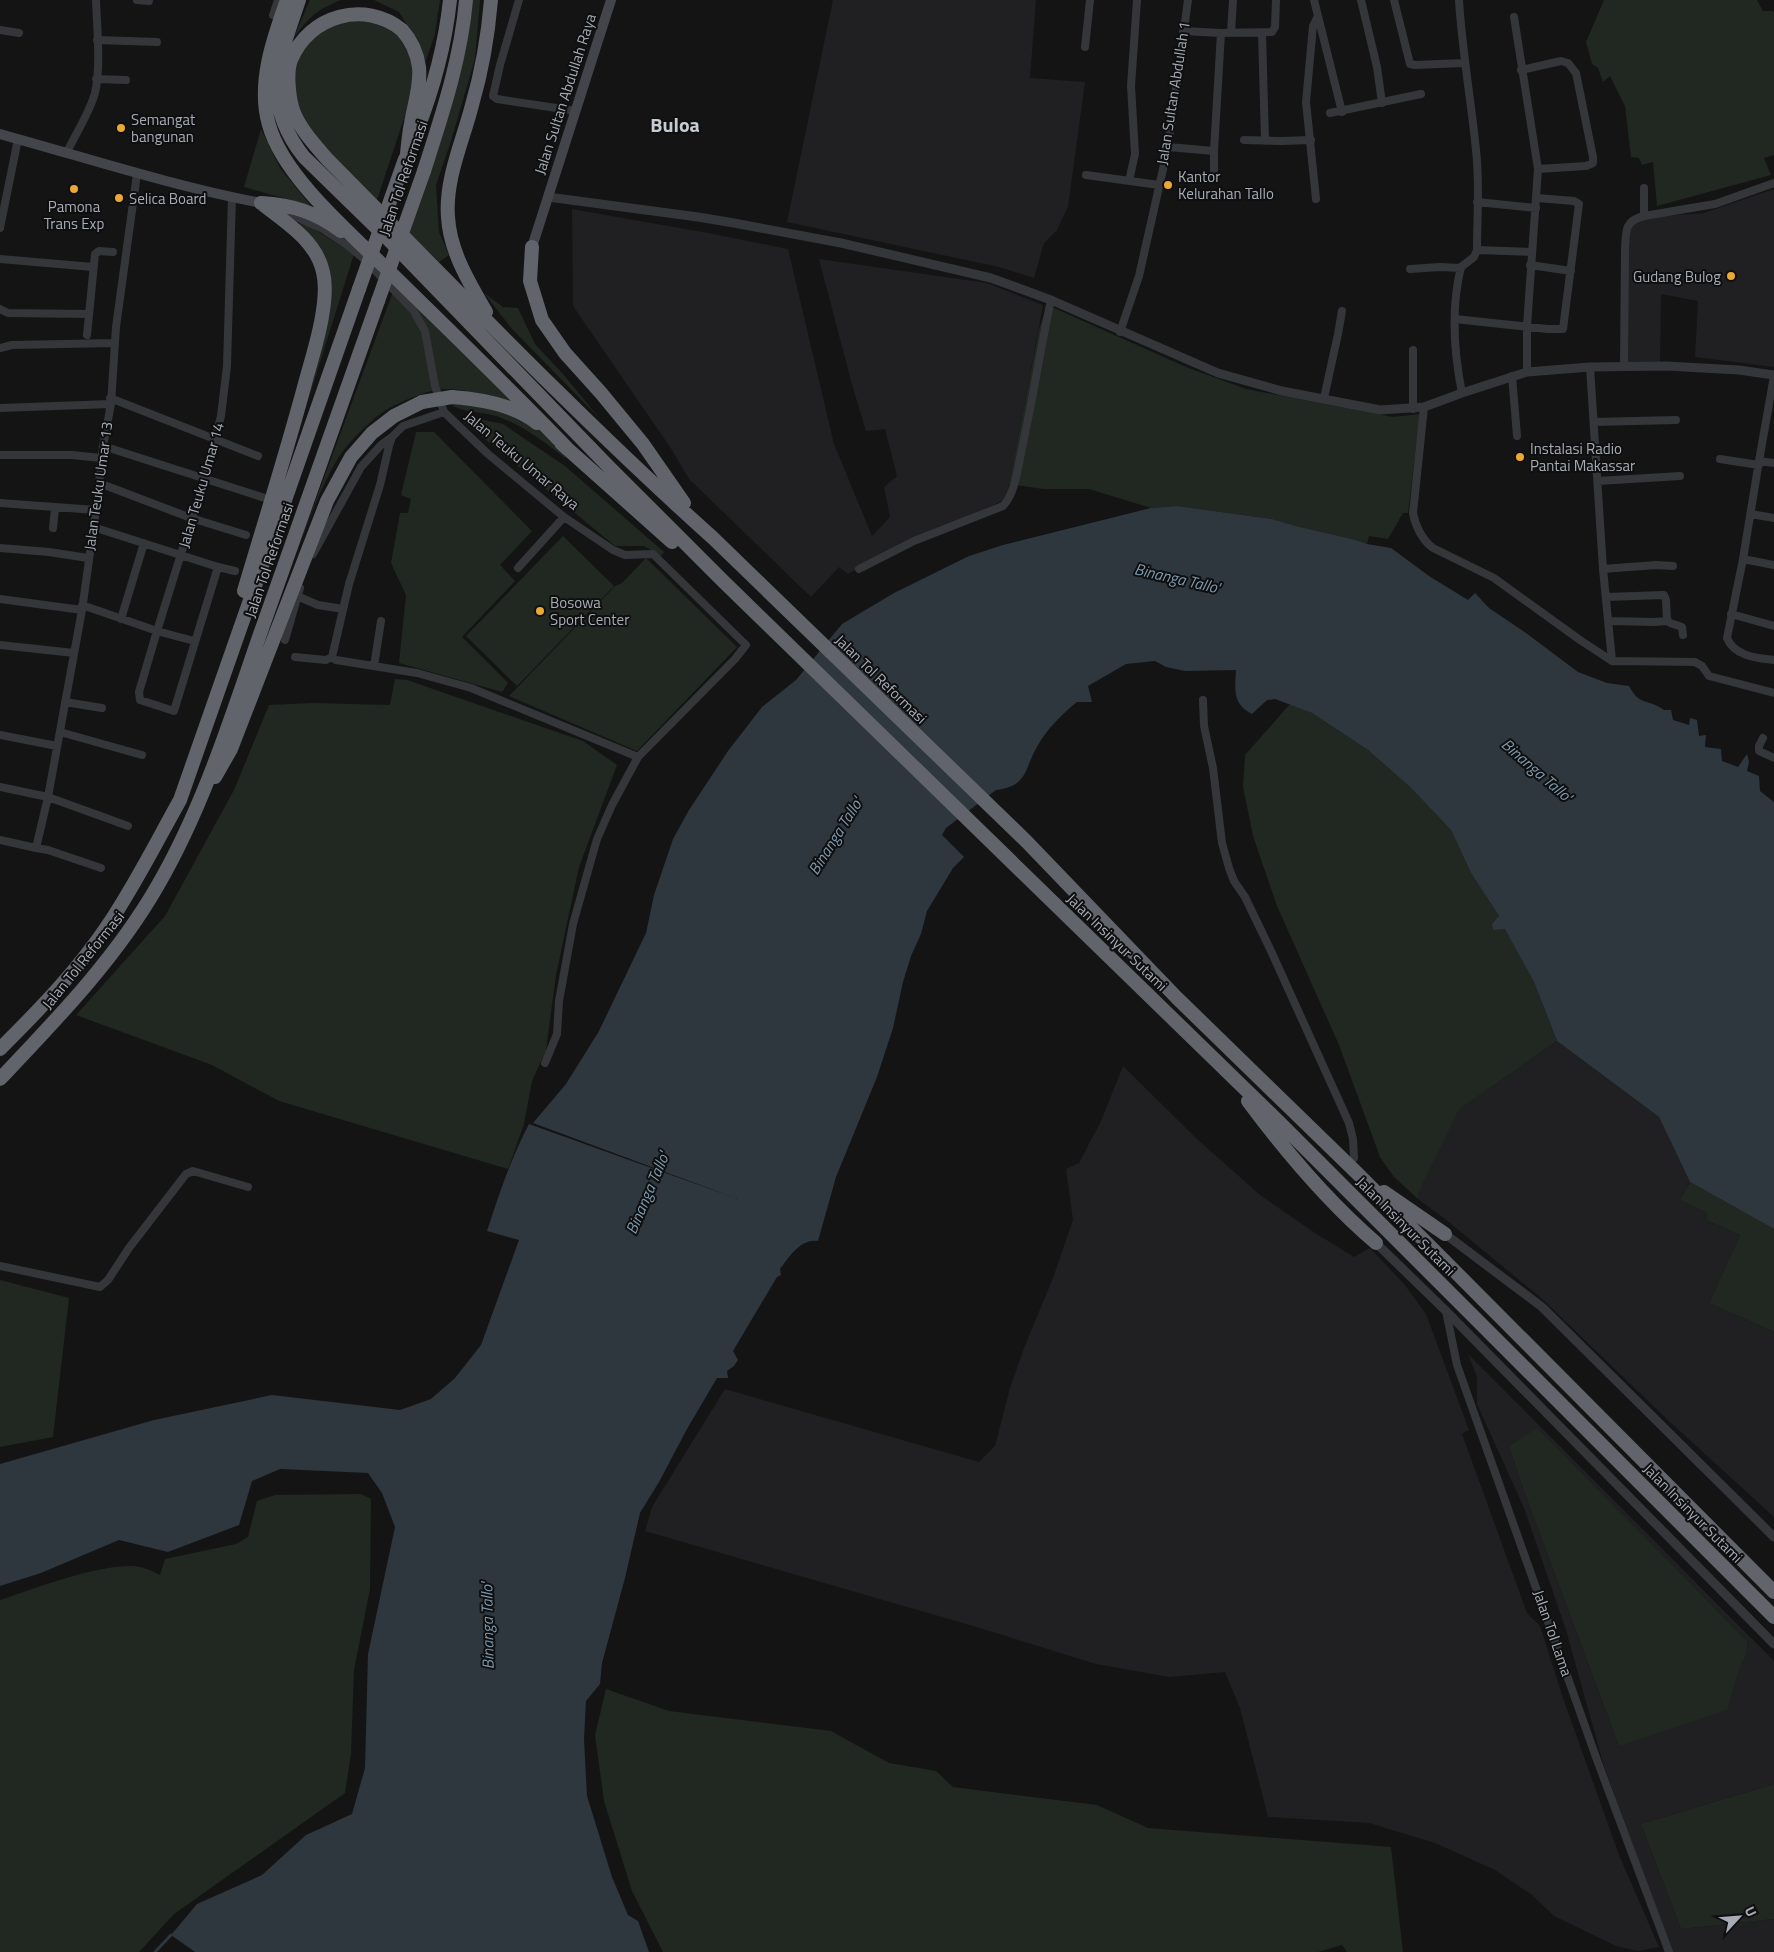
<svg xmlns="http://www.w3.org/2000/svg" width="1774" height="1952" font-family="'Titillium Web',sans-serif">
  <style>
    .built { fill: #202022; fill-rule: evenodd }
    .green { fill: #202821 }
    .water { fill: #2d373d }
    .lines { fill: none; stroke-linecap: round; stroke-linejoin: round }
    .stream { stroke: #2d373d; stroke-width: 3 }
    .minor { stroke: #35363a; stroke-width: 8 }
    .tertiary { stroke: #35363a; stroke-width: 9 }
    .secondary { stroke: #43454a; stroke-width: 10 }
    .motorway { stroke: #61646b; stroke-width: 14 }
    .motorway-bridge { stroke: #61646b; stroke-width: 14 }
    .poi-dot { fill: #eca835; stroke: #0f0f10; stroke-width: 2 }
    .labels { text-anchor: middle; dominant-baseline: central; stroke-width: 4; stroke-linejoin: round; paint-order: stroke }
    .street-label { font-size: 15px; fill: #a6abb5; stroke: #0f0f10 }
    .poi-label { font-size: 15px; fill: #a6abb5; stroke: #0f0f10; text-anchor: start }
    .water-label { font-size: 16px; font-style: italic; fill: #7d9aaf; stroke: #0f0f10 }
    .district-label { font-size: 20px; font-weight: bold; fill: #c6cad1; stroke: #0f0f10 }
  </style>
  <rect width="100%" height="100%" fill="#141415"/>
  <path class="built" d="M 833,0 L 1036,0 L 1030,78 L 1085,82 L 1068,207 L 1057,230 L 1044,243 L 1034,278 L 999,267 L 787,222 Z
    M 1774,189 L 1774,367 L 1695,357 L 1698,301 L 1661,294 L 1660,364 L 1622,363 L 1627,224 L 1650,217 L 1704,213 Z
    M 572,209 L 708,233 L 788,249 L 834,444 L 872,536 L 890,517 L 884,487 L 897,476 L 885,429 L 866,431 L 851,381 L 819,259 L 987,283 L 1043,305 L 1008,491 L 1002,501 L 946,527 L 900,544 L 848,574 L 839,567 L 811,597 L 689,479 L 670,447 L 573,306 Z
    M 1557,1041 L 1659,1117 L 1690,1182 L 1680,1200 L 1707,1213 L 1706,1220 L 1740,1235 L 1709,1303 L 1774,1332 L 1774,1517 L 1670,1422 L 1540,1297 L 1445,1219 L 1418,1199 L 1420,1190 L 1458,1109 Z
    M 1123,1066 L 1197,1139 L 1260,1195 L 1315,1233 L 1354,1257 L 1370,1248 L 1404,1284 L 1426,1314 L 1469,1430 L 1462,1434 L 1527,1613 L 1540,1626 L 1563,1698 L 1619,1855 L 1659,1947 L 1638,1951 L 1616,1946 L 1554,1916 L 1532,1895 L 1495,1870 L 1435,1843 L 1369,1823 L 1268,1817 L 1240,1708 L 1225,1672 L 1169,1677 L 1096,1664 L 980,1628 L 645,1531 L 652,1507 L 725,1389 L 979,1462 L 995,1446 L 1010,1388 L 1024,1348 L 1053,1278 L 1073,1220 L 1066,1169 L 1079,1163 L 1101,1121 Z
    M 1468,1354 L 1774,1661 L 1774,1784 L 1641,1824 L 1681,1929 L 1774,1919 L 1774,1952 L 1672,1952 L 1603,1763 L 1566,1630 L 1524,1508 L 1477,1404 L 1477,1377 ZM 1537,1429 L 1748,1642 L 1746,1656 L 1740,1666 L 1619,1746 L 1526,1497 L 1509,1446 Z"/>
  <path class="green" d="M 310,0 L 341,0 C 316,10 309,17 293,39 Z
    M 374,0 L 440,0 L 435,34 L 424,66 L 419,44 L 399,12 Z
    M 471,0 L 480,0 L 475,59 L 451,141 L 436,185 L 439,232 L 449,255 L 439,262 L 408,233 Z
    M 1604,0 L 1757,0 L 1763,11 L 1773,11 L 1774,13 L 1774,155 L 1764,158 L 1771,175 L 1657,206 L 1653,162 L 1642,165 L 1639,158 L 1631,157 L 1625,106 L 1610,76 L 1603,82 L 1598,68 L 1592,64 L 1586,42 Z
    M 373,12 L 407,42 L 415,76 L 411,97 L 377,200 L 308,131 L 292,88 L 299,53 L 326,22 Z
    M 261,129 L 280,168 L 311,206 L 244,187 Z
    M 301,221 L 354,254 L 290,458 L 330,281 L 328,264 L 316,244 L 298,227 Z
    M 397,281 L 514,405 C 491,396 469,389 444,389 C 431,388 390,406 380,414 C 365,426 349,442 338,458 C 320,488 308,523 295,556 Z
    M 484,293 L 503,307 L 518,308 L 535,344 L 563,374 L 600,419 L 512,329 Z
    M 1054,308 L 1186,367 L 1246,389 L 1393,417 L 1420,414 L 1408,513 L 1403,513 L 1388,539 L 1369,536 L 1367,544 L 1356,540 L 1296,526 L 1272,519 L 1177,506 L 1151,508 L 1089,489 L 1043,489 L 1009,484 L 1039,329 L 1046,309 Z
    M 458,400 L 516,415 L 539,430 L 567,454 L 565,458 C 544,442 524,426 499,417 C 483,411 461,414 448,402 Z
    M 464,416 L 503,424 L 565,466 L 664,552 L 661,556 L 644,546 L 615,546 L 462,420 Z
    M 416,432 L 434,432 L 532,531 L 500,565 L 515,581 L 462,637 L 508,683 L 502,692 L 399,663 L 406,595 L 391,563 L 400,513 L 408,513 L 411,499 L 401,495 Z
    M 563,536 L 614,586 L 517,686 L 466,636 Z
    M 646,558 L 737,647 L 637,751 L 509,696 L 615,586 L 622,583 Z
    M 395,679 L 407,680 L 583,741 L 617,765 L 579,867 L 556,975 L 546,1050 L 532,1081 L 524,1124 L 508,1169 L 279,1101 L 212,1065 L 76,1015 L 165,916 L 234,790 L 269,705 L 313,703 L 390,705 Z
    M 1290,704 L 1312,713 L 1368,750 L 1410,787 L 1451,830 L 1471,873 L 1499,916 L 1534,982 L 1557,1041 L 1459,1109 L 1420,1190 L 1418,1199 L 1394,1177 L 1380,1157 L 1339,1045 L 1277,906 L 1253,836 L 1243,787 L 1245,755 Z
    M 1690,1182 L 1774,1229 L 1774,1332 L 1709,1303 L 1740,1235 L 1706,1220 L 1707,1213 L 1680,1200 Z
    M 0,1280 L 69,1298 L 53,1437 L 0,1447 Z
    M 1537,1428 L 1748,1642 L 1746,1656 L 1740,1666 L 1727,1710 L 1619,1746 L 1526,1497 L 1509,1446 Z
    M 361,1494 L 371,1499 L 370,1589 L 354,1670 L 351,1754 L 345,1793 L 174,1914 L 139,1952 L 0,1952 L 0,1600 C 36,1588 93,1566 131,1566 C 141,1566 151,1570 160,1575 L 165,1559 L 236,1544 L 248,1537 L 257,1501 L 275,1495 Z
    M 606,1689 L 669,1711 L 831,1731 L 889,1763 L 936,1771 L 953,1787 L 1097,1805 L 1148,1828 L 1391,1847 L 1403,1952 L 1347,1952 L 1342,1945 L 1318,1952 L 663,1952 L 632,1891 L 604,1801 L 595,1735 Z
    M 1774,1784 L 1774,1919 L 1681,1929 L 1641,1824 Z"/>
  <path class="water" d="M 1177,506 L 1272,519 L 1296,526 L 1356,540 L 1367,544 L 1391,548 L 1429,576 L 1468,600 L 1475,593 L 1489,608 L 1526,633 L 1578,672 L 1607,683 L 1629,686 C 1640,707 1648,698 1664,710 L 1671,710 L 1673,720 L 1689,725 L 1690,718 L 1697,720 L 1699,736 L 1706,735 L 1705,747 L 1721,749 L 1722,761 L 1738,767 L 1747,754 L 1749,762 L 1747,771 L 1759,776 L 1760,791 L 1774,802 L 1774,1229 L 1690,1182 L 1659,1117 L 1557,1041 L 1534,982 L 1505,929 L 1493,930 L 1492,924 L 1499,916 L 1471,873 L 1451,830 L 1410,787 L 1368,750 L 1312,713 L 1275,699 L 1267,700 L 1252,714 C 1232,704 1235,689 1236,670 L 1185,671 L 1166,667 L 1155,661 L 1126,664 L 1088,686 L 1092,702 L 1077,702 C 1062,714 1048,728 1038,745 C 1024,768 1029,786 996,790 L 946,828 L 942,835 L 964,857 L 953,868 L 927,911 L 921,934 L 911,956 L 903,982 L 893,1028 L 877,1077 L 836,1177 L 818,1241 C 801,1238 789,1257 780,1269 L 781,1275 L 777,1277 L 733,1351 L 738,1360 L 734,1366 L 727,1371 L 728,1378 L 717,1378 L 687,1429 L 659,1482 L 640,1513 L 625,1578 L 602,1663 L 600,1684 L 586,1701 L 584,1739 L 587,1796 L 612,1877 L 628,1915 L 638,1921 L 649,1952 L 195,1952 L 171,1935 L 197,1904 L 262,1875 L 306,1835 L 352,1814 L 365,1768 L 368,1654 L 395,1527 L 382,1493 L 368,1473 L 280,1469 L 252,1481 L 239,1525 L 168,1552 L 119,1540 L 41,1573 L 0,1586 L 0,1464 L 154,1420 L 272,1395 L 400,1410 L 431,1399 L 455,1378 L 481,1345 L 519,1240 L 487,1231 C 499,1194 511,1158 529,1124 L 738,1199 L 533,1123 L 566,1084 L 599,1031 L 646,933 L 654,895 L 673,839 L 689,810 L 728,751 L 762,707 L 796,680 L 842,624 L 894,593 L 969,556 L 1003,545 L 1151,508 Z"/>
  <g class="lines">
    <path class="stream" d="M 155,1952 L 171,1935"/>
    <path class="minor" d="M 137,0 L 149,1
      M 519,0 L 500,65 L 493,96 L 497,99 L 576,111
      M 1314,0 L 1342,112
      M 1361,0 L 1377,67 L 1382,103
      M 1394,0 L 1410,64 L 1415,65 L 1464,63
      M 1459,0 C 1462,50 1471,100 1476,150 C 1480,183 1477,217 1477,250 L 1474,257 L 1461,267 C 1451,307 1454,353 1462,393
      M 273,15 L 278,0
      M 1514,17 L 1538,169 L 1527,326 L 1527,372
      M 0,30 L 19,33
      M 1183,31 L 1221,33 L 1272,32 L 1275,27 L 1276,0
      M 1231,33 L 1233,0
      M 1262,33 L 1265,141
      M 97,40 L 157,42
      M 1085,47 L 1090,0
      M 1521,70 L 1561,61 L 1568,63 L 1576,73 L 1593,157 L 1593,163 L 1586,166 L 1538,169
      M 96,79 L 126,80
      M 1330,113 L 1421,94
      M 1244,140 L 1282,141 L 1311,140
      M 1168,147 L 1214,151
      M 67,152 C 76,133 89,114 95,93 C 101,68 97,27 96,0
      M 1214,170 L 1214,151 L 1221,33
      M 1086,175 L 1159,185
      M 1129,181 L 1135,154 L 1131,86 L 1137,0
      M 1644,188 L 1644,216
      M 1316,199 L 1306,102 L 1313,26 L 1317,18
      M 1477,202 L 1536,208
      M 281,210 L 321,228 L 347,245 L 364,259 L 413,310 L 425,331 L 435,386 L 444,412 L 488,454 L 564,517 L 613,550 L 625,555 L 653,554 L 746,645 L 735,659 L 638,757 L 612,805 L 597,839 L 573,924 L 559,1001 L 557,1034 L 545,1063
      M 0,228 L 18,139
      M 1477,250 L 1532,252
      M 0,259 L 93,267
      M 1530,265 L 1571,271
      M 1410,269 L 1440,267 L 1461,268
      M 0,309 L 8,313 L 89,314
      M 1455,319 L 1548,329 L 1563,329 L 1579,204 L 1574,201 L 1537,198
      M 1120,332 L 1139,276 L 1168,147 L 1188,0
      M 87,335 L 95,254 L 99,251 L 113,252
      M 0,348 L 12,345 L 114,343
      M 1590,367 L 1603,569 L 1612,661 L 1695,662 L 1702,666 L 1709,676 L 1774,693
      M 1624,367 L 1625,250 C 1626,231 1624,221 1644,216 L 1715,204 L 1774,183
      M 1512,376 L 1517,436
      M 1774,376 L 1759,461 L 1774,463
      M 110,398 L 258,456
      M 1324,398 L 1338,334 L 1342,311
      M 1424,407 L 1413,513 C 1415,525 1422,540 1433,548 L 1494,578 L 1580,640 L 1612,661
      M 0,408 L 111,404
      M 1413,409 L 1413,350
      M 1594,422 L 1676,420
      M 103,446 L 265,498
      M 0,455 L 72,455 L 101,458
      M 1720,459 L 1759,465
      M 1759,461 L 1743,559 L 1774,565
      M 1598,481 L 1680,476
      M 99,483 L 191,518 L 246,535
      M 0,503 L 96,510
      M 1751,514 L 1774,518
      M 93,527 L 218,567 L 174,711 L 140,700 L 139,692 L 157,631 L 194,641
      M 53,528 L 55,508
      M 0,548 L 49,552 L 88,558
      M 313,554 L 361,467 L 381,445 L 392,437
      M 1743,559 L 1727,638 C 1734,656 1757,658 1774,660
      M 218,567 L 235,571
      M 518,568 L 564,517
      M 859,569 L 914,541 L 1003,506 C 1016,492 1018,466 1022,448 C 1033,399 1040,350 1051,300
      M 1603,569 L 1656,565 L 1673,566
      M 297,596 L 318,605 L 343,609
      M 1606,597 L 1664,595 L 1666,600 L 1667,620 L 1670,623 L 1682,627 L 1683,635
      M 0,599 L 82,610
      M 82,605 L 157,631 L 204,480 L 221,416 L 227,366 L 232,197
      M 1731,614 L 1774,626
      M 121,619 L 144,543
      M 1608,621 L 1654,622 L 1668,621
      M 285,640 L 300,588
      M 0,645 L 74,653
      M 295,657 L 326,660 L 332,657 L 336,660 L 417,673 L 471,688 L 638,757
      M 332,657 L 349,584 L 380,485 L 389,446 L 392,437 L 403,426 L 444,412
      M 374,666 L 381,621
      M 1203,700 L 1204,726 L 1213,768 L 1222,843 L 1229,868 L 1234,881 L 1245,897 L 1271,951 L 1349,1123 L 1353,1139 L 1354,1158 L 1349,1165
      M 65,702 L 102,708
      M 60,732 L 142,755
      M 0,735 L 57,746
      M 1763,738 L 1759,746 L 1759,751 L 1774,758
      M 0,787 L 48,797 L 36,848 L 48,850 L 101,868
      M 128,826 L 48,797 L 82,610 L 96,510 L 103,446 L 111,404 L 116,327 L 137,174
      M 0,840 L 36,848
      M 0,1266 L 100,1287 L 108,1280 L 129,1248 L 186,1174 L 193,1171 L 248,1187
      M 1446,1311 L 1457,1365 L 1597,1760 L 1669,1952"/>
    <path class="tertiary" d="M 548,197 L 698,217 L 734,223 L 841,243 L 991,278 L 1051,300 L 1218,373 L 1282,391 L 1380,410 L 1424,407 L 1462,393 L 1527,372 L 1590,367 L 1666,366 L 1739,370 L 1774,375
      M 1445,1234 L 1542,1307 L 1774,1537
      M 1376,1243 L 1446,1311 L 1774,1644"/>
    <path class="secondary" d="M 0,134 C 87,158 173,186 261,203
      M 532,247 L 611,0"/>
    <path class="motorway" d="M 287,0 C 273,39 257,84 269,125 C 284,179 356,238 396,278 C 453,334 511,390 567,448
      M 299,0 C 279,59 260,102 304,157 L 387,238 L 609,467 L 724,582 L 1283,1126 L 1774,1617
      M 416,133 C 433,90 445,46 450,0
      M 407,154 C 408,144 409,133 411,123 C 414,105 421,86 419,67 C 417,53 411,40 402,30 C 365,0 309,15 291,60 C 286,73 289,100 294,113 C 301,130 315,145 327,159 C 454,287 579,418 713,538 L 1027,842 L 1177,998 L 1359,1175 L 1774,1592
      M 424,171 C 442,115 461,59 466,0
      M 261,203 C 293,205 315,212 341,231
      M 532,247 L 530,281 L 542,320 L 565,353 L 601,393 L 643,444 L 684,503
      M 486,312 C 469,282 450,252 448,217 C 445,179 463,141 472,105 C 482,71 488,36 491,0
      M 452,397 C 479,399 515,405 537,423
      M 561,443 L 672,542
      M 244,591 C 265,520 288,448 307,376 C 315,348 330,300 323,272 C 316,240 285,222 261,203
      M 215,777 L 231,749 L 327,501 L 351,457 L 372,433 L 394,416 L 422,402
      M 0,1049 C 40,1009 79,969 110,922 C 136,883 157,841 180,800 L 359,289
      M 0,1079 C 57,1019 117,957 158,885 C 203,807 230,721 259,637 C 299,525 339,413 378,301
      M 1248,1101 C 1286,1152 1327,1201 1376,1243
      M 1384,1192 L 1445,1234"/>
    <path class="motorway-bridge" d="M 359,289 L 405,159
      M 378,301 L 424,171
      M 422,402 L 452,397"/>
  </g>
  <g class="poi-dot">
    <circle cx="121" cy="128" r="5"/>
    <circle cx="1168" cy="185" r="5"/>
    <circle cx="74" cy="189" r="5"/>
    <circle cx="119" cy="198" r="5"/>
    <circle cx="1731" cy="276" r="5"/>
    <circle cx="1520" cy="457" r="5"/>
    <circle cx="540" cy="611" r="5"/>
  </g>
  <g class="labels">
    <g class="street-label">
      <text transform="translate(1173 93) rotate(-81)">Jalan Sultan Abdullah 1</text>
      <text transform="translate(565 94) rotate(-72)">Jalan Sultan Abdullah Raya</text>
      <text transform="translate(403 178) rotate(-71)">Jalan Tol Reformasi</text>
      <text transform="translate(522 460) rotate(40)">Jalan Teuku Umar Raya</text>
      <text transform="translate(201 485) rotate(-74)">Jalan Teuku Umar 14</text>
      <text transform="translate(98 486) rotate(-82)">Jalan Teuku Umar 13</text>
      <text transform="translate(269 560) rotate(-71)">Jalan Tol Reformasi</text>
      <text transform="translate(881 679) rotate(44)">Jalan Tol Reformasi</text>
      <text transform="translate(1117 942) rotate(44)">Jalan Insinyur Sutami</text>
      <text transform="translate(83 960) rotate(-51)">Jalan Tol Reformasi</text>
      <text transform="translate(1406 1226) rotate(45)">Jalan Insinyur Sutami</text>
      <text transform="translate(1693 1513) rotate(45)">Jalan Insinyur Sutami</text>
      <text transform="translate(1553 1633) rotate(71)">Jalan Tol Lama</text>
    </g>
    <g class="poi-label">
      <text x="131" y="119">Semangat<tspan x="131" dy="17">bangunan</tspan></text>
      <text x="1178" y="176">Kantor<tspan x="1178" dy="17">Kelurahan Tallo</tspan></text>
      <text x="129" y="198">Selica Board</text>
      <text x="74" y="206" text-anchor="middle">Pamona<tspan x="74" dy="17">Trans Exp</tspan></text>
      <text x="1721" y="276" text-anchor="end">Gudang Bulog</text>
      <text x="1530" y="448">Instalasi Radio<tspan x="1530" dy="17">Pantai Makassar</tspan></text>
      <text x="550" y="602">Bosowa<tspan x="550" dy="17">Sport Center</tspan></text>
    </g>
    <g class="water-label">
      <text transform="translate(1177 578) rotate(13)">Binanga Tallo'</text>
      <text transform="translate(1537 770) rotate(41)">Binanga Tallo'</text>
      <text transform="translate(835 836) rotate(-58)">Binanga Tallo'</text>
      <text transform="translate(647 1193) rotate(-67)">Binanga Tallo'</text>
      <text transform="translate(487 1626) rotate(-91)">Binanga Tallo'</text>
    </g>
    <g class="district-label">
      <text x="675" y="124">Buloa</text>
    </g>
  </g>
  <g transform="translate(1739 1917) rotate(64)" stroke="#0f0f10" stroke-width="4" paint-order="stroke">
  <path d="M0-4L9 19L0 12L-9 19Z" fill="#a6abb5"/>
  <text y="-8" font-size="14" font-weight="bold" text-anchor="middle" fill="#a6abb5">U</text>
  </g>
</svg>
